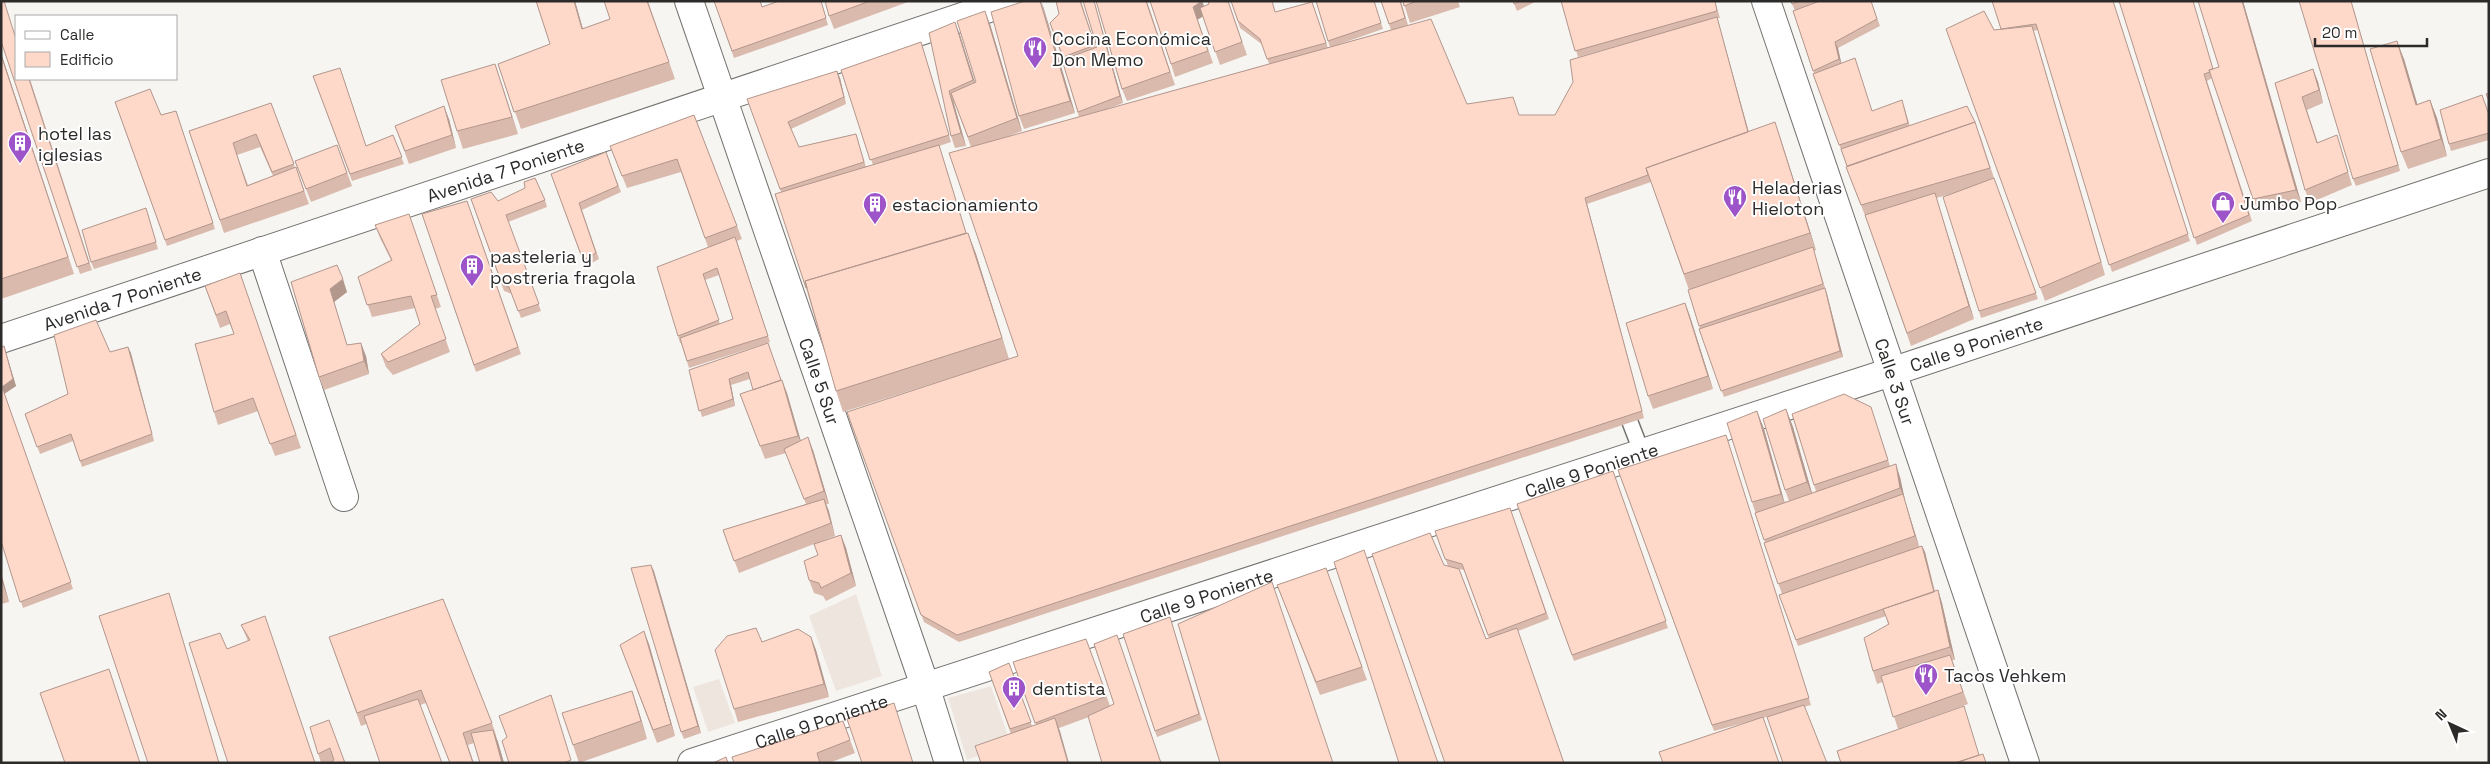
<svg xmlns="http://www.w3.org/2000/svg" width="2490" height="764" font-family="'Space Grotesk',sans-serif">
  <style>
    .built { fill: #eee6de }
    .lines { fill: none; stroke-linecap: round; stroke-linejoin: round }
    .lane-casing { stroke: #747270; stroke-width: 18 }
    .street-casing { stroke: #747270; stroke-width: 30 }
    .lane { stroke: #fff; stroke-width: 15 }
    .street { stroke: #fff; stroke-width: 28 }
    .wall { fill: #dabaad; fill-rule: evenodd }
    .shaded-wall { fill: #b2978d }
    .building { fill: #fed8c9; stroke: #b2978d }
    .labels { text-anchor: middle; dominant-baseline: central; stroke-width: 4; stroke-linejoin: round; paint-order: stroke }
    .poi-label { font-size: 18px; fill: #2c2b2a; stroke: #fff; text-anchor: start }
    .street-label { font-size: 18px; fill: #2c2b2a; stroke: #fff }
  </style>
  <rect width="100%" height="100%" fill="#f7f5f2"/>
  <path class="built" d="M 856,594 L 882,676 L 836,691 L 809,616 Z
    M 719,679 L 735,723 L 708,732 L 693,687 Z
    M 991,686 L 1011,744 L 967,760 L 948,698 Z"/>
  <g class="lines">
    <g class="lane-casing">
      <path id="lane" d="M 1623,404 L 1642,453"/>
    </g>
    <g class="street-casing">
      <g id="street">
        <path id="s1" d="M 689,1 L 925,686 L 949,763"/>
        <path id="s2" d="M 1766,1 L 2025,763"/>
        <path d="M 262,251 L 344,497"/>
        <path id="s3" d="M 1,339 L 1010,1"/>
        <path id="s4" d="M 692,763 L 1891,372 L 2489,173"/>
      </g>
    </g>
    <use href="#lane" class="lane"/>
    <use href="#street" class="street"/>
  </g>
  <path class="wall" d="M 536,1 L 575,1 L 583,29 L 610,19 L 648,1 L 675,79 L 521,129 L 498,64 L 550,44 Z
    M 714,1 L 762,7 L 779,1 L 821,1 L 828,25 L 734,58 Z
    M 825,1 L 908,1 L 908,2 L 834,29 L 829,16 Z
    M 1041,1 L 1075,113 L 1024,129 L 1019,116 Z
    M 1081,1 L 1096,48 L 1097,47 L 1094,1 L 1123,103 L 1099,112 L 1269,64 L 1263,45 L 1240,28 L 1231,1 L 1275,12 L 1312,2 L 1328,48 L 1330,47 L 1328,41 L 1374,1 L 1383,29 L 1337,45 L 1391,30 L 1381,1 L 1401,1 L 1408,25 L 1399,28 L 1467,104 L 1519,115 L 1555,115 L 1628,43 L 1578,57 L 1561,1 L 1715,1 L 1720,18 L 1717,18 L 1749,132 L 1781,140 L 1816,250 L 1814,251 L 1827,294 L 1843,357 L 1724,397 L 1699,329 L 1700,329 L 1688,290 L 1689,290 L 1651,182 L 1587,204 L 1644,418 L 959,642 L 924,622 L 847,412 L 972,371 L 843,412 L 836,391 L 806,288 L 781,192 L 747,99 L 840,78 L 846,104 L 791,129 L 799,147 L 856,134 L 866,167 L 873,165 L 841,70 L 921,42 L 951,142 L 939,146 L 966,233 L 968,233 L 976,254 L 1009,359 L 1018,356 L 971,147 L 955,103 L 954,104 L 966,146 L 955,148 L 951,136 L 929,33 L 960,35 L 975,82 L 976,82 L 990,24 L 1022,131 L 1001,139 L 1079,117 L 1063,60 L 1050,23 Z
    M 1147,1 L 1175,85 L 1127,101 L 1122,89 Z
    M 1202,1 L 1204,6 L 1228,1 L 1247,55 L 1220,65 L 1203,16 L 1197,20 L 1213,63 L 1175,77 L 1171,64 Z
    M 1403,1 L 1458,1 L 1460,7 L 1410,23 Z
    M 1513,1 L 1535,1 L 1535,2 L 1517,11 Z
    M 1791,1 L 1818,1 L 1802,8 L 1871,1 L 1880,26 L 1838,48 L 1841,63 L 1872,111 L 1904,106 L 1910,126 L 1980,135 L 1994,178 L 2038,299 L 1981,318 L 1979,311 L 1961,191 L 1936,198 L 1974,319 L 1911,346 L 1866,218 L 1851,180 L 1847,166 L 1813,74 L 1814,73 L 1793,11 L 1795,11 Z
    M 2113,1 L 2190,241 L 2112,272 L 2038,30 L 2033,31 L 2105,275 L 2045,301 L 1946,29 L 1994,30 L 2001,29 Z
    M 2119,1 L 2193,1 L 2213,69 L 2219,67 L 2243,1 L 2301,202 L 2258,212 L 2212,78 L 2207,81 L 2252,221 L 2197,245 Z
    M 2351,1 L 2400,171 L 2356,186 L 2353,179 Z
    M 1,41 L 30,79 L 92,270 L 80,274 Z
    M 1,53 L 74,274 L 1,299 Z
    M 2404,59 L 2417,105 L 2430,100 L 2437,118 L 2447,156 L 2408,169 L 2401,152 Z
    M 2313,69 L 2318,82 L 2323,103 L 2307,110 L 2318,143 L 2341,148 L 2352,185 L 2310,203 L 2305,190 L 2275,83 Z
    M 313,76 L 366,146 L 393,135 L 404,164 L 352,181 Z
    M 501,82 L 518,134 L 463,149 L 457,131 Z
    M 115,102 L 161,115 L 176,111 L 215,229 L 167,246 Z
    M 271,103 L 295,168 L 296,167 L 309,204 L 224,233 L 189,131 ZM 260,147 L 273,176 L 248,185 L 237,155 Z
    M 2489,114 L 2489,140 L 2451,151 L 2449,144 Z
    M 694,115 L 742,239 L 737,241 L 770,342 L 689,368 L 681,343 L 680,343 L 678,336 L 708,247 L 681,172 L 627,188 L 610,146 ZM 719,275 L 733,319 L 720,324 L 705,280 Z
    M 449,119 L 456,148 L 409,164 L 395,126 Z
    M 337,145 L 352,186 L 311,202 L 295,161 Z
    M 606,152 L 621,192 L 582,210 L 599,259 L 585,267 L 551,174 Z
    M 471,199 L 498,201 L 545,200 L 547,207 L 508,222 L 541,311 L 521,318 L 512,294 L 504,291 Z
    M 467,201 L 521,354 L 476,372 L 422,214 Z
    M 148,214 L 158,249 L 94,269 L 91,262 Z
    M 409,214 L 441,307 L 435,309 L 450,352 L 393,375 L 386,367 L 381,354 L 420,324 L 415,308 L 372,317 L 358,277 L 391,260 L 380,238 L 375,225 Z
    M 240,273 L 301,448 L 275,456 L 258,411 L 218,425 L 214,412 L 234,334 L 230,324 L 220,328 L 205,286 Z
    M 291,282 L 347,292 L 334,302 L 347,345 L 366,356 L 369,374 L 324,390 L 319,377 Z
    M 1685,303 L 1713,389 L 1653,409 L 1648,396 Z
    M 768,343 L 781,380 L 787,393 L 800,441 L 813,450 L 829,504 L 826,504 L 835,536 L 819,542 L 841,535 L 846,548 L 856,586 L 826,601 L 823,596 L 814,593 L 809,580 L 818,555 L 814,544 L 739,573 L 723,530 L 806,504 L 786,453 L 765,459 L 740,394 L 753,390 L 750,379 L 731,385 L 735,406 L 702,417 L 689,370 Z
    M 4,346 L 16,386 L 4,394 L 73,589 L 23,608 L 1,541 Z
    M 128,347 L 154,441 L 82,467 L 73,441 L 40,454 L 25,414 L 68,394 L 110,352 Z
    M 1786,409 L 1793,427 L 1812,493 L 1816,491 L 1814,485 L 1875,420 L 1890,466 L 1900,477 L 1905,501 L 1919,547 L 1922,546 L 1925,552 L 1935,591 L 1938,590 L 1942,603 L 1955,660 L 1952,660 L 1968,704 L 1898,729 L 1883,682 L 1877,684 L 1873,671 L 1888,624 L 1886,616 L 1798,646 L 1779,595 L 1782,594 L 1764,543 L 1765,542 L 1752,502 L 1757,411 L 1764,429 L 1784,502 L 1789,501 L 1785,490 Z
    M 1726,435 L 1811,705 L 1714,731 L 1618,470 Z
    M 1613,471 L 1668,628 L 1574,661 L 1517,504 Z
    M 1510,508 L 1549,619 L 1518,631 L 1445,763 L 1444,565 L 1448,566 L 1435,531 ZM 1459,569 L 1464,570 L 1489,638 L 1486,639 Z
    M 651,565 L 701,733 L 684,739 L 681,732 Z
    M 1326,568 L 1367,680 L 1320,695 L 1277,585 Z
    M 1,573 L 9,602 L 1,604 Z
    M 265,616 L 228,763 L 227,649 L 248,641 L 241,625 Z
    M 1172,624 L 1202,720 L 1157,737 L 1155,731 Z
    M 329,637 L 492,723 L 496,735 L 496,736 L 504,763 L 480,763 L 474,743 L 468,745 L 474,763 L 450,763 L 426,703 L 361,726 Z
    M 811,637 L 816,650 L 829,697 L 738,722 L 734,709 L 762,642 Z
    M 1086,639 L 1110,706 L 1161,763 L 1089,717 L 1059,728 L 1011,734 L 989,672 L 1009,663 L 1032,726 L 1036,725 L 1013,662 Z
    M 649,644 L 675,736 L 657,743 L 620,645 Z
    M 632,691 L 638,709 L 647,739 L 579,763 L 573,745 Z
    M 843,721 L 855,753 L 829,763 L 734,763 Z
    M 310,727 L 345,763 L 321,763 Z"/>
  <path class="shaded-wall" d="M 574,1 L 575,1 L 588,47 L 582,29 Z
    M 1041,1 L 1044,9 L 1075,113 L 1070,101 Z
    M 1094,1 L 1123,103 L 1120,96 Z
    M 1202,1 L 1207,14 L 1197,20 L 1213,63 L 1193,7 Z
    M 2242,1 L 2243,1 L 2301,202 L 2296,190 Z
    M 2351,1 L 2400,171 L 2398,165 Z
    M 985,11 L 990,24 L 1022,131 L 1017,118 Z
    M 1717,17 L 1719,24 L 1752,145 L 1750,139 Z
    M 955,22 L 960,35 L 978,93 L 973,80 Z
    M 2032,26 L 2036,39 L 2105,275 L 2101,262 Z
    M 2397,41 L 2404,59 L 2423,123 L 2416,105 Z
    M 1835,42 L 1838,48 L 1842,66 L 1839,59 Z
    M 1,53 L 74,274 L 1,55 Z
    M 495,64 L 501,82 L 518,134 L 512,117 Z
    M 2313,69 L 2318,82 L 2323,103 L 2319,90 Z
    M 837,71 L 840,78 L 846,104 L 844,97 Z
    M 949,91 L 954,104 L 966,146 L 961,133 Z
    M 2430,100 L 2437,118 L 2447,156 L 2441,139 Z
    M 444,106 L 449,119 L 456,148 L 452,135 Z
    M 1775,122 L 1781,140 L 1816,250 L 1810,233 Z
    M 1935,193 L 1939,206 L 1974,319 L 1969,306 Z
    M 1585,198 L 1587,204 L 1644,418 L 1642,411 Z
    M 968,233 L 976,254 L 1009,360 L 1002,338 Z
    M 343,279 L 347,292 L 334,302 L 351,358 L 347,345 L 330,289 Z
    M 1825,288 L 1827,294 L 1843,357 L 1840,351 Z
    M 1685,303 L 1690,316 L 1713,389 L 1708,376 Z
    M 361,343 L 366,356 L 369,374 L 364,361 Z
    M 4,346 L 16,386 L 4,394 L 73,589 L 2,387 Z
    M 128,347 L 131,353 L 154,441 L 152,434 Z
    M 729,379 L 731,385 L 735,406 L 733,399 Z
    M 782,380 L 787,393 L 803,448 L 798,436 Z
    M 1786,409 L 1793,427 L 1814,500 L 1807,482 Z
    M 1757,411 L 1764,429 L 1787,511 L 1781,494 Z
    M 808,437 L 813,450 L 829,504 L 824,491 Z
    M 1896,464 L 1900,477 L 1905,500 L 1900,488 Z
    M 1903,494 L 1907,507 L 1920,549 L 1915,536 Z
    M 824,499 L 829,511 L 835,536 L 831,523 Z
    M 841,535 L 846,548 L 856,586 L 851,573 Z
    M 1922,546 L 1925,552 L 1936,599 L 1934,592 Z
    M 651,565 L 654,571 L 701,733 L 698,726 Z
    M 1,573 L 9,602 L 1,579 Z
    M 1938,590 L 1942,603 L 1955,660 L 1950,647 Z
    M 644,631 L 649,644 L 675,736 L 671,724 Z
    M 811,637 L 816,650 L 829,697 L 824,684 Z
    M 632,691 L 638,709 L 647,739 L 641,721 Z
    M 1055,718 L 1060,731 L 1069,763 L 1068,763 Z
    M 493,730 L 498,742 L 504,763 L 502,763 Z"/>
  <path class="building" d="M 4,1 L 16,39 L 16,79 L 29,79 L 89,263 L 77,267 L 1,41 L 1,2 Z
    M 536,1 L 574,1 L 582,29 L 610,19 L 604,1 L 647,1 L 669,62 L 514,112 L 498,64 L 550,44 Z
    M 714,1 L 760,1 L 762,7 L 779,1 L 821,1 L 826,18 L 732,51 Z
    M 825,1 L 870,1 L 829,16 Z
    M 1025,1 L 1040,1 L 1070,101 L 1019,116 L 991,12 Z
    M 1056,1 L 1080,1 L 1095,45 L 1063,57 L 1050,23 L 1059,14 Z
    M 1083,1 L 1094,1 L 1120,96 L 1078,112 L 1062,60 L 1097,47 Z
    M 1096,1 L 1146,1 L 1170,72 L 1122,89 Z
    M 1150,1 L 1202,1 L 1193,7 L 1208,51 L 1171,64 Z
    M 1208,1 L 1228,1 L 1242,42 L 1215,52 L 1200,8 L 1209,4 Z
    M 1231,1 L 1272,1 L 1275,12 L 1312,2 L 1326,43 L 1267,59 L 1260,39 L 1238,21 Z
    M 1316,1 L 1374,1 L 1381,23 L 1328,41 Z
    M 1381,1 L 1400,1 L 1405,18 L 1389,24 Z
    M 1403,1 L 1417,1 L 1404,6 Z
    M 1513,1 L 1520,1 L 1514,4 Z
    M 1561,1 L 1715,1 L 1717,11 L 1575,51 Z
    M 1791,1 L 1799,1 L 1792,4 Z
    M 1820,1 L 1871,1 L 1877,19 L 1835,42 L 1839,59 L 1813,71 L 1793,11 Z
    M 1992,1 L 2113,1 L 2188,234 L 2109,265 L 2036,24 L 2001,29 Z
    M 2119,1 L 2193,1 L 2213,69 L 2209,70 L 2210,72 L 2204,74 L 2249,215 L 2194,238 Z
    M 2198,1 L 2242,1 L 2296,190 L 2253,199 L 2209,70 L 2219,67 Z
    M 2299,1 L 2351,1 L 2398,165 L 2353,179 Z
    M 985,11 L 1017,118 L 968,137 L 951,93 L 976,82 L 957,21 Z
    M 1984,11 L 1994,30 L 2032,26 L 2101,262 L 2040,288 L 1946,29 Z
    M 1717,17 L 1748,132 L 1646,168 L 1648,175 L 1585,198 L 1642,411 L 957,635 L 921,615 L 847,412 L 1018,356 L 949,153 L 1431,19 L 1467,104 L 1513,97 L 1519,115 L 1555,115 L 1573,82 L 1570,60 Z
    M 955,22 L 973,80 L 949,91 L 961,133 L 951,136 L 929,33 Z
    M 2397,41 L 2416,105 L 2430,100 L 2441,139 L 2401,152 L 2370,49 Z
    M 921,42 L 949,135 L 870,160 L 841,70 Z
    M 1,55 L 68,257 L 1,279 Z
    M 1855,58 L 1872,111 L 1902,100 L 1908,123 L 1839,145 L 1813,74 Z
    M 495,64 L 512,117 L 457,131 L 441,80 Z
    M 340,68 L 366,146 L 393,135 L 402,157 L 350,174 L 313,76 Z
    M 2313,69 L 2319,90 L 2302,97 L 2317,143 L 2337,135 L 2348,172 L 2305,190 L 2275,83 Z
    M 837,71 L 844,97 L 788,122 L 799,147 L 856,134 L 864,162 L 780,189 L 747,99 Z
    M 150,89 L 161,115 L 176,111 L 213,223 L 165,240 L 115,102 Z
    M 2489,93 L 2489,101 L 2486,94 Z
    M 2482,95 L 2489,115 L 2489,133 L 2449,144 L 2440,110 Z
    M 271,103 L 294,164 L 272,172 L 256,134 L 233,143 L 247,186 L 296,167 L 304,191 L 220,220 L 189,131 Z
    M 444,106 L 452,135 L 405,151 L 395,126 Z
    M 1967,106 L 1975,122 L 1847,166 L 1841,149 Z
    M 694,115 L 737,226 L 705,238 L 677,159 L 622,176 L 610,146 Z
    M 1775,122 L 1810,233 L 1684,274 L 1646,168 Z
    M 1975,122 L 1990,168 L 1861,205 L 1846,167 Z
    M 337,145 L 347,173 L 306,189 L 295,161 Z
    M 939,145 L 966,233 L 805,281 L 807,288 L 806,288 L 775,194 Z
    M 606,152 L 618,186 L 579,203 L 596,253 L 583,260 L 551,174 Z
    M 535,178 L 545,200 L 506,215 L 539,304 L 518,311 L 509,287 L 502,284 L 471,199 L 491,192 L 498,201 L 525,188 L 524,182 Z
    M 1994,178 L 2036,293 L 1979,311 L 1943,197 Z
    M 1935,193 L 1969,306 L 1907,333 L 1865,215 Z
    M 467,201 L 518,347 L 474,365 L 422,214 Z
    M 146,208 L 156,242 L 91,262 L 82,230 Z
    M 409,214 L 437,295 L 431,296 L 446,339 L 388,362 L 381,354 L 420,324 L 411,296 L 367,305 L 358,277 L 392,260 L 375,225 Z
    M 968,233 L 1002,338 L 836,391 L 805,281 Z
    M 735,237 L 768,336 L 687,361 L 680,338 L 733,319 L 717,268 L 703,274 L 719,320 L 678,336 L 657,267 Z
    M 1813,247 L 1823,284 L 1699,326 L 1688,290 Z
    M 337,265 L 343,279 L 330,289 L 347,345 L 361,343 L 364,361 L 319,377 L 291,282 Z
    M 240,273 L 296,435 L 270,444 L 253,398 L 214,412 L 195,344 L 234,334 L 226,311 L 216,315 L 205,286 Z
    M 1825,288 L 1840,351 L 1721,391 L 1699,329 Z
    M 1685,303 L 1708,376 L 1648,396 L 1626,323 Z
    M 96,320 L 110,352 L 128,347 L 152,434 L 80,461 L 71,434 L 37,447 L 25,414 L 68,394 L 54,335 Z
    M 768,343 L 781,380 L 753,390 L 748,372 L 729,379 L 733,399 L 699,411 L 689,370 Z
    M 4,346 L 13,379 L 2,387 L 71,582 L 20,602 L 1,541 L 1,347 Z
    M 782,380 L 798,436 L 760,446 L 740,394 Z
    M 1844,394 L 1871,407 L 1888,460 L 1814,485 L 1792,414 Z
    M 1786,409 L 1807,482 L 1785,490 L 1763,419 Z
    M 1757,411 L 1781,494 L 1752,502 L 1727,423 Z
    M 1726,435 L 1809,698 L 1712,725 L 1618,470 Z
    M 808,437 L 824,491 L 804,499 L 784,449 Z
    M 1896,464 L 1900,488 L 1764,540 L 1755,513 Z
    M 1613,471 L 1666,621 L 1572,655 L 1517,504 Z
    M 1903,494 L 1915,536 L 1778,584 L 1764,543 Z
    M 824,499 L 831,523 L 734,561 L 723,530 Z
    M 1510,508 L 1546,613 L 1488,635 L 1462,564 L 1445,559 L 1435,531 Z
    M 1430,533 L 1444,565 L 1459,569 L 1486,639 L 1517,628 L 1564,763 L 1445,763 L 1372,554 Z
    M 841,535 L 851,573 L 821,588 L 819,583 L 809,580 L 804,561 L 818,555 L 814,544 Z
    M 1922,546 L 1934,592 L 1883,609 L 1796,640 L 1779,595 Z
    M 1364,550 L 1438,763 L 1399,763 L 1334,562 Z
    M 651,565 L 698,726 L 681,732 L 631,568 Z
    M 1326,568 L 1362,667 L 1316,682 L 1277,585 Z
    M 1272,582 L 1333,763 L 1220,763 L 1178,624 Z
    M 1938,590 L 1950,647 L 1873,671 L 1864,638 L 1889,624 L 1883,609 Z
    M 169,593 L 219,763 L 148,763 L 99,616 Z
    M 443,599 L 492,723 L 463,733 L 473,763 L 450,763 L 421,690 L 357,713 L 329,637 Z
    M 265,616 L 315,763 L 228,763 L 189,643 L 220,633 L 227,649 L 250,640 L 241,625 Z
    M 1170,617 L 1199,714 L 1155,731 L 1123,634 Z
    M 756,628 L 762,642 L 798,629 L 811,637 L 824,684 L 734,709 L 715,650 L 727,636 Z
    M 644,631 L 671,724 L 653,730 L 620,645 Z
    M 1117,635 L 1161,763 L 1102,763 L 1088,716 L 1114,704 L 1094,644 Z
    M 1086,639 L 1107,696 L 1035,723 L 1013,662 Z
    M 1950,655 L 1963,692 L 1893,717 L 1881,676 Z
    M 1009,663 L 1031,722 L 1010,729 L 989,672 Z
    M 109,669 L 140,763 L 65,763 L 40,693 Z
    M 632,691 L 641,721 L 573,745 L 562,713 Z
    M 551,695 L 571,760 L 564,763 L 509,763 L 502,741 L 507,737 L 499,716 Z
    M 418,699 L 442,763 L 380,763 L 364,716 Z
    M 894,703 L 913,763 L 862,763 L 847,719 Z
    M 1804,705 L 1827,763 L 1783,763 L 1767,717 Z
    M 1964,706 L 1979,755 L 1955,763 L 1841,763 L 1837,751 Z
    M 1763,717 L 1779,763 L 1663,763 L 1659,752 Z
    M 1055,718 L 1068,763 L 981,763 L 975,746 Z
    M 329,720 L 345,763 L 330,763 L 334,760 L 330,748 L 318,754 L 310,727 Z
    M 843,721 L 850,740 L 817,753 L 820,763 L 734,763 L 732,757 Z
    M 493,730 L 502,763 L 480,763 L 471,733 Z
    M 1983,754 L 1986,763 L 1955,763 Z
    M 726,757 L 728,763 L 713,763 Z"/>
  <defs>
    <g id="restaurant-pin" transform="scale(1.25)"><path d="M0 17L-7.5 6A9.5 9.5 0 1 1 7.5 6Z" fill="#9c54c8" stroke="#fff"/><path d="M-5-6h1v4h1v-4h1v4h1v-4h1v5L-1.5 .5V6h-2V.5L-5-1ZM5-6V6H3V1.5H1.5Q1.5-4 5-6Z" fill="#fff"/></g>
    <g id="building-pin" transform="scale(1.25)"><path d="M0 17L-7.5 6A9.5 9.5 0 1 1 7.5 6Z" fill="#9c54c8" stroke="#fff"/><path d="M-4-6H4V6H1V3H-1V6H-4ZM-2.5-4.3h1.7v1.8h-1.7ZM.8-4.3h1.7v1.8H.8ZM-2.5-1h1.7V.8h-1.7ZM.8-1h1.7V.8H.8Z" fill="#fff"/></g>
    <g id="shop-pin" transform="scale(1.25)"><path d="M0 17L-7.5 6A9.5 9.5 0 1 1 7.5 6Z" fill="#9c54c8" stroke="#fff"/><path d="M-5-2.5h2.3a2.7 3.5 0 0 1 5.4 0H5L5.5 6h-11ZM-1.5-2.5h3a1.5 2.3 0 0 0-3 0Z" fill="#fff"/></g>
  </defs>
  <g fill-rule="evenodd">
    <use href="#restaurant-pin" x="1035" y="48"/>
    <use href="#building-pin" x="20" y="143"/>
    <use href="#restaurant-pin" x="1735" y="197"/>
    <use href="#shop-pin" x="2223" y="203"/>
    <use href="#building-pin" x="875" y="204"/>
    <use href="#building-pin" x="472" y="266"/>
    <use href="#restaurant-pin" x="1926" y="675"/>
    <use href="#building-pin" x="1014" y="688"/>
  </g>
  <g class="labels">
    <g class="poi-label">
      <text x="1052" y="38">Cocina Económica<tspan x="1052" dy="21">Don Memo</tspan></text>
      <text x="38" y="133">hotel las<tspan x="38" dy="21">iglesias</tspan></text>
      <text x="1752" y="187">Heladerias<tspan x="1752" dy="21">Hieloton</tspan></text>
      <text x="2240" y="203">Jumbo Pop</text>
      <text x="892" y="204">estacionamiento</text>
      <text x="490" y="256">pasteleria y<tspan x="490" dy="21">postreria fragola</tspan></text>
      <text x="1944" y="675">Tacos Vehkem</text>
      <text x="1032" y="688">dentista</text>
    </g>
    <g class="street-label">
      <text stroke="none"><textPath href="#s3" startOffset="532">Avenida 7 Poniente</textPath></text>
      <text stroke="none"><textPath href="#s3" startOffset="128">Avenida 7 Poniente</textPath></text>
      <text stroke="none"><textPath href="#s4" startOffset="1351">Calle 9 Poniente</textPath></text>
      <text stroke="none"><textPath href="#s1" startOffset="402">Calle 5 Sur</textPath></text>
      <text stroke="none"><textPath href="#s2" startOffset="402">Calle 3 Sur</textPath></text>
      <text stroke="none"><textPath href="#s4" startOffset="946">Calle 9 Poniente</textPath></text>
      <text stroke="none"><textPath href="#s4" startOffset="541">Calle 9 Poniente</textPath></text>
      <text stroke="none"><textPath href="#s4" startOffset="136">Calle 9 Poniente</textPath></text>
    </g>
  </g>
  <rect width="2490" height="764" fill="none" stroke="#2c2b2a" stroke-width="5"/>
  <rect x="15" y="15" width="162" height="65" fill="#ffffff" stroke="#abaaaa"/>
  <rect x="25" y="31" width="25" height="8" fill="#ffffff" stroke="#abaaaa"/>
  <text x="60" y="40" font-size="15" fill="#2c2b2a">Calle</text>
  <rect x="25" y="52" width="25" height="15" fill="#fed8c9" stroke="#abaaaa"/>
  <text x="60" y="65" font-size="15" fill="#2c2b2a">Edificio</text>
  <g transform="translate(2450 724) rotate(316)" stroke="#ffffff" stroke-width="4" paint-order="stroke">
  <path d="M0-4L9 19L0 12L-9 19Z" fill="#2c2b2a"/>
  <text y="-8" font-size="14" font-weight="bold" text-anchor="middle" fill="#2c2b2a">N</text>
  </g>
  <path d="M2315 38v8h112v-8" fill="none" stroke="#2c2b2a" stroke-width="2.5"/>
  <text x="2322" y="38" font-size="15" fill="#2c2b2a" stroke="#ffffff" stroke-width="4" paint-order="stroke">20 m</text>
</svg>
